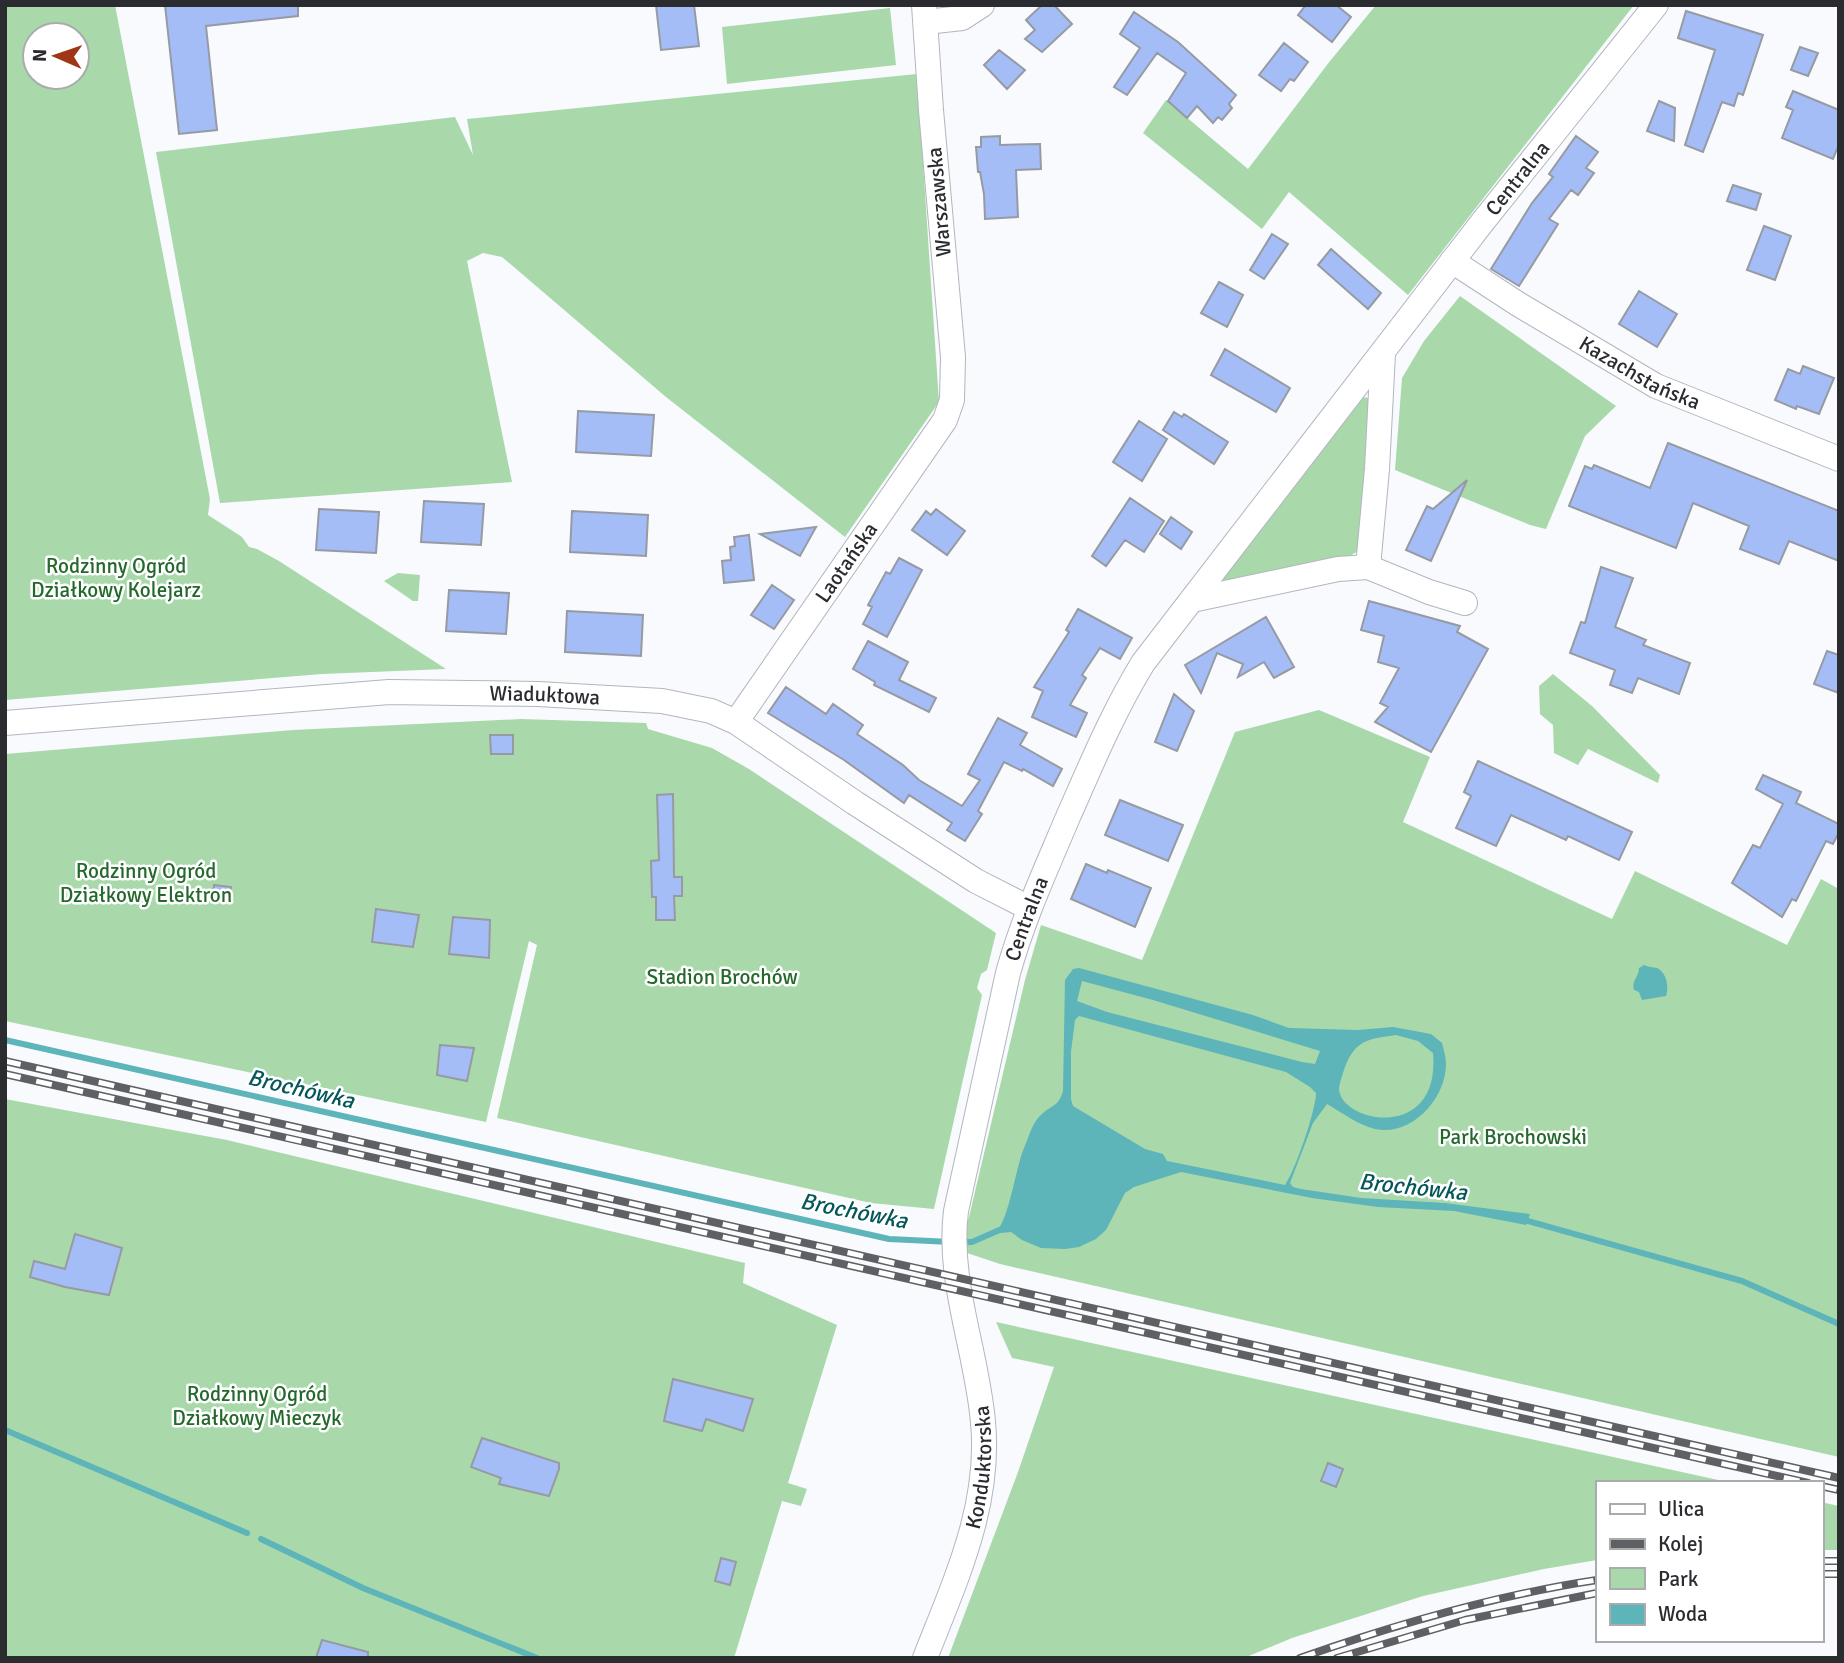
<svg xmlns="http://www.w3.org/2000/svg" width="1844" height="1663" font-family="Signika,sans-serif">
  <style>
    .green { fill: #a9d9aa; fill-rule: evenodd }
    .water { fill: #5db4b9; fill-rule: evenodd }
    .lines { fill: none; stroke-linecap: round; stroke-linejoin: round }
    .stream { stroke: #5db4b9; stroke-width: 6 }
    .building { fill: #a5bdf6; stroke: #969aa3; stroke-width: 2 }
    .minor-casing { stroke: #b2b6bf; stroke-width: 26 }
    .minor { stroke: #fff; stroke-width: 24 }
    .rail-casing { stroke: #5e6064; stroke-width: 8 }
    .rail { stroke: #fff; stroke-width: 5; stroke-dasharray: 16; stroke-linecap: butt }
    .labels { text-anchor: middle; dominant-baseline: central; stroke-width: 5; stroke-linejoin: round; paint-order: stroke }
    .street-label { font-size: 21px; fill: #2a2c30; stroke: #fff }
    .park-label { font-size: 21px; fill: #24682c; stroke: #fff }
    .water-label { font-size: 23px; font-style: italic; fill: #05575a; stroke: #fff }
  </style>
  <rect width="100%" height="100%" fill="#f8fafe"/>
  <path class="green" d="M 5,5 L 115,5 L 210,499 L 208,515 L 242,537 L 249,547 L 257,549 L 279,561 L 446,669 L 322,674 L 5,700 ZM 35,35 L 77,35 L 77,77 L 35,77 Z
    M 1376,5 L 1634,5 L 1408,295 L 1289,192 L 1262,229 L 1143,133 L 1166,100 L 1248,169 L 1330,61 Z
    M 890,8 L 896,65 L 727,84 L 722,27 Z
    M 917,74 L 939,402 L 845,537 L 666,397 L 502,257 L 483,253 L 467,261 L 512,482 L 220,503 L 156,152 L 455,117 L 473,155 L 467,119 Z
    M 1460,296 L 1616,406 L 1585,436 L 1546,529 L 1530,525 L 1395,470 L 1402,378 L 1424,341 Z
    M 1362,397 L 1369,398 L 1371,402 L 1360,550 L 1350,556 L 1225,582 L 1223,577 Z
    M 398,573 L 420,575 L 418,601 L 413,601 L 384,581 Z
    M 1553,674 L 1592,706 L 1660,775 L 1658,783 L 1588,749 L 1578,765 L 1554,753 L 1553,725 L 1540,714 L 1539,686 Z
    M 1319,710 L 1430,757 L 1403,822 L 1612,919 L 1635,871 L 1787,945 L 1821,879 L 1839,889 L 1839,1457 L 1000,1264 L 964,1252 L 963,1235 L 969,1217 L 1025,980 L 1041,925 L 1142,960 L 1235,732 Z
    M 521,719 L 646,723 L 648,729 L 712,748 L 749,769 L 996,933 L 987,970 L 981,974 L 977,988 L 982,995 L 934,1209 L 871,1203 L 497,1118 L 537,945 L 529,941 L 486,1122 L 5,1021 L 5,754 L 293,730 Z
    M 5,1099 L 227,1140 L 745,1263 L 743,1283 L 837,1325 L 788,1483 L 807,1489 L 801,1506 L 782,1501 L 734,1658 L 5,1658 Z
    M 996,1322 L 1732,1483 L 1597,1483 L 1597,1560 L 1544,1569 L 1423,1596 L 1292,1638 L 1244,1658 L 948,1658 L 1018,1472 L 1054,1367 L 1012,1358 Z
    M 1821,1502 L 1839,1506 L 1839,1550 L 1821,1550 Z"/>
  <path class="water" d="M 1644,965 C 1648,967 1653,967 1657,968 C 1667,973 1669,987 1666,996 L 1642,1000 L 1639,992 L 1634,990 C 1631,981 1639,977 1639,968 Z
    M 1079,968 L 1253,1015 L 1289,1028 L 1358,1030 L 1393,1027 L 1431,1034 L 1442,1043 C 1444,1050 1446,1058 1446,1064 C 1446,1099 1411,1137 1375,1129 C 1358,1125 1341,1112 1327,1104 L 1313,1123 L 1290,1183 L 1293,1187 L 1301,1189 L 1361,1198 L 1445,1203 L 1530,1214 L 1526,1225 L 1454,1211 L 1378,1207 L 1312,1198 L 1181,1172 L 1134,1187 L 1125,1193 L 1106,1230 L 1096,1239 L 1079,1247 L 1065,1249 L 1041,1248 L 1022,1240 L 1011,1232 L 1001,1233 L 998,1229 C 1009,1217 1016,1167 1024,1148 C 1029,1137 1032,1122 1042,1114 C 1053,1104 1058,1107 1063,1091 L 1065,980 L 1073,969 ZM 1082,981 L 1153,1000 L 1320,1051 L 1315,1064 L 1302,1062 L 1107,1012 L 1077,1001 ZM 1079,1016 L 1286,1072 L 1310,1087 L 1316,1093 C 1316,1110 1295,1171 1285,1185 L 1167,1161 L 1163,1154 L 1145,1149 L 1073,1106 L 1071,1099 L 1071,1052 L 1075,1020 ZM 1396,1035 L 1418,1041 L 1433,1053 C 1441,1143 1339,1123 1339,1088 C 1340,1081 1343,1073 1345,1067 C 1356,1039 1369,1039 1396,1035 Z"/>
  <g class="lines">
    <path class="stream" d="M 5,1040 L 889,1239 L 951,1242
      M 1521,1219 L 1742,1281 L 1839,1324
      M 961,1242 L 972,1242 L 1004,1228
      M 5,1430 L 247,1533
      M 261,1539 L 363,1588 L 537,1658"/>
  </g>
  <path class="building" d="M 165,5 L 298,5 L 298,16 L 206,26 L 217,130 L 179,134 Z
    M 656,5 L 694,5 L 699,46 L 661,50 Z
    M 1042,5 L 1054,5 L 1072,24 L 1042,52 L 1025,39 L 1035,30 L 1026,20 Z
    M 1306,5 L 1336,5 L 1351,17 L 1332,42 L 1298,15 Z
    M 1686,11 L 1763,35 L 1743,95 L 1738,93 L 1734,106 L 1722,102 L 1703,152 L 1685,145 L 1715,50 L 1678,38 Z
    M 1134,12 L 1178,42 L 1236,95 L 1229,104 L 1232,108 L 1222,120 L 1218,117 L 1213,123 L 1197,106 L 1187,118 L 1168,101 L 1186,73 L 1157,53 L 1127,95 L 1114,87 L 1140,48 L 1120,34 Z
    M 1284,43 L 1308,62 L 1294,81 L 1290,79 L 1281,91 L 1259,75 Z
    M 1800,47 L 1818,53 L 1808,76 L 1791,70 Z
    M 999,50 L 1025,70 L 1007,89 L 984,65 Z
    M 1793,91 L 1839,110 L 1839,144 L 1833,159 L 1782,138 L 1793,110 L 1786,107 Z
    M 1659,101 L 1675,108 L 1674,141 L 1647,131 Z
    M 1000,136 L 1000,145 L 1040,144 L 1041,169 L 1016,170 L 1018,217 L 985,219 L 984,194 L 980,172 L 978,172 L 976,147 L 981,147 L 981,137 Z
    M 1576,136 L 1598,152 L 1586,168 L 1594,173 L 1578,195 L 1571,190 L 1549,219 L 1558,224 L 1519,286 L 1491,269 L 1532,203 L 1553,177 L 1549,174 Z
    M 1733,185 L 1761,194 L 1756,210 L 1727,201 Z
    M 1764,226 L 1791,236 L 1775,280 L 1747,270 Z
    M 1272,234 L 1288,244 L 1264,279 L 1250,270 Z
    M 1331,249 L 1381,293 L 1368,309 L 1318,265 Z
    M 1219,282 L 1243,295 L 1227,327 L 1201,313 Z
    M 1639,291 L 1677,314 L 1657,347 L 1619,324 Z
    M 1225,349 L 1290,388 L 1276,412 L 1211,375 Z
    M 1803,366 L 1834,378 L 1819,414 L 1797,406 L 1796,409 L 1775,400 L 1788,369 L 1800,374 Z
    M 578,411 L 654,415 L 651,456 L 576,452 Z
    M 1174,412 L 1182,417 L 1184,414 L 1228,442 L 1214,464 L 1163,430 Z
    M 1139,421 L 1167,439 L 1142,481 L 1113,462 Z
    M 1668,443 L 1839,511 L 1839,561 L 1789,541 L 1779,564 L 1740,549 L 1749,526 L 1693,503 L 1676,548 L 1569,506 L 1585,466 L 1592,469 L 1594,465 L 1650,488 Z
    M 1467,480 L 1431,561 L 1406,550 L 1427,506 L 1433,509 Z
    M 1130,498 L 1164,521 L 1144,552 L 1125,540 L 1106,566 L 1092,556 Z
    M 424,501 L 484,504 L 481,545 L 421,542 Z
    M 319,509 L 379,512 L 376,553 L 316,550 Z
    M 936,509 L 965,531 L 947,555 L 912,530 L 926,511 L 931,515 Z
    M 572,511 L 648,515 L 646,556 L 570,552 Z
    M 1171,517 L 1192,532 L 1181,549 L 1160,534 Z
    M 816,527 L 800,556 L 760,534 Z
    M 749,535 L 754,580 L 724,583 L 722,561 L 731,560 L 730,547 L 735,546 L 734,537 Z
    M 899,558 L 922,570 L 887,637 L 863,624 L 872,607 L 868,605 L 886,572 L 890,574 Z
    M 1601,567 L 1633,578 L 1615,627 L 1646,640 L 1643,645 L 1690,663 L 1679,694 L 1638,678 L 1632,693 L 1610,685 L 1615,670 L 1570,653 L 1581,622 L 1585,623 Z
    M 772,585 L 794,600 L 774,629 L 751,615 Z
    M 449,590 L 509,593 L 506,634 L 446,631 Z
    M 1369,601 L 1460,626 L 1457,632 L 1488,649 L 1431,752 L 1375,722 L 1388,707 L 1380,703 L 1399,668 L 1378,662 L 1384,636 L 1361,630 Z
    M 1078,609 L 1132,638 L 1120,659 L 1100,648 L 1082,675 L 1086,678 L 1070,705 L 1087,713 L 1076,737 L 1032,717 L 1043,691 L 1034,687 L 1069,632 L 1066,630 Z
    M 567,611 L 643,615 L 641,656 L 565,652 Z
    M 1266,617 L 1294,667 L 1274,678 L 1264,662 L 1238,677 L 1243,664 L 1217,653 L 1201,693 L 1185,665 Z
    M 868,641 L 908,662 L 899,680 L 936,698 L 929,712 L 874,685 L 875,682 L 853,669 Z
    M 1827,651 L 1839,655 L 1839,693 L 1814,684 Z
    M 786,687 L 826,714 L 833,704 L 863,725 L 857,734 L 903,765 L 919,780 L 962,806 L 980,780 L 968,774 L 998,718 L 1027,733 L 1020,745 L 1062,769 L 1053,786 L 1023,769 L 1022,771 L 1004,762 L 978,811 L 982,814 L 965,841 L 947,830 L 952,823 L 909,795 L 904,803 L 844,760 L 768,713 Z
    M 1174,694 L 1194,711 L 1177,751 L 1155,742 Z
    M 490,735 L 513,735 L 513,754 L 491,754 Z
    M 1478,761 L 1632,832 L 1619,860 L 1568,836 L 1566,840 L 1511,815 L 1496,846 L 1456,828 L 1471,796 L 1464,792 Z
    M 1763,775 L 1801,792 L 1796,803 L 1839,824 L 1839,832 L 1833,844 L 1826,841 L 1796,901 L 1792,899 L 1782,917 L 1732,883 L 1753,845 L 1760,848 L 1783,804 L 1756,789 Z
    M 673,794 L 674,877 L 682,877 L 682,896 L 674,896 L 675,920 L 656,920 L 656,897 L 652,897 L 651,861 L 659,860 L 657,795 Z
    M 1120,800 L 1183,825 L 1168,861 L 1105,835 Z
    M 1086,864 L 1107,873 L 1108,870 L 1151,888 L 1135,927 L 1071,899 Z
    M 214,885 L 231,887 L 228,902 L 213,901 Z
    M 376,909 L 419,915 L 413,947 L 372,942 Z
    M 453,917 L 490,920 L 489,958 L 449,954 Z
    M 440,1045 L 474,1048 L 467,1081 L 437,1075 Z
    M 75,1234 L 122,1248 L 109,1295 L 65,1287 L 30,1277 L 34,1261 L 65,1269 Z
    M 673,1379 L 753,1399 L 743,1431 L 706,1419 L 702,1431 L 664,1421 Z
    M 482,1438 L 559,1463 L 559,1469 L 549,1496 L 499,1484 L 501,1478 L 471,1467 Z
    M 1328,1463 L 1343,1469 L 1336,1487 L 1321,1481 Z
    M 721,1558 L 736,1562 L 730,1585 L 715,1581 Z
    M 322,1640 L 368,1652 L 368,1658 L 316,1658 Z"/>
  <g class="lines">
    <g class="minor-casing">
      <g id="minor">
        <path d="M 926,22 L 962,18 L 982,5"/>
        <path id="s1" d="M 1452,261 L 1518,304 L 1656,386 L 1839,459"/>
        <path d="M 1368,567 L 1429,592 L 1465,603"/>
        <path d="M 1192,600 L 1338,569 L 1368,567 L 1377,469 L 1383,354"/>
        <path id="s2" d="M 736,722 L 945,420 L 952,400 L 953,357 L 931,110 L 924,5"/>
        <path id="s3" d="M 5,723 L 389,692 L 538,694 L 662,701 L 711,711 L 736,722 L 855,803 L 976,881 L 1029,908"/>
        <path id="s4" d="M 925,1658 C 955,1581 991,1506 983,1422 C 977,1352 947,1281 956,1211 L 1008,973 C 1023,919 1046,869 1068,817 C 1091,765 1113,712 1143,663 L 1481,224 L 1656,5"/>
      </g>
    </g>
    <use href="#minor" class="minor"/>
    <g class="rail-casing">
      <path id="rail" d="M 5,1061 L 1839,1478
        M 5,1074 L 1808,1483
        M 1821,1486 L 1839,1490
        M 1821,1561 L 1839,1561
        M 1821,1574 L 1839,1574
        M 1300,1658 C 1397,1624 1496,1595 1597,1580
        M 1337,1658 L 1465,1620 L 1597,1593"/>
    </g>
    <use href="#rail" class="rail"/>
  </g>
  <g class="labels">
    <g class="street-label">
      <text stroke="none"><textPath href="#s4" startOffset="1654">Centralna</textPath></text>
      <text transform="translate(939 202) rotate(-95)">Warszawska</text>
      <text stroke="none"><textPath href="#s1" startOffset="219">Kazachstańska</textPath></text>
      <text stroke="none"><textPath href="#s2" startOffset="194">Laotańska</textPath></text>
      <text stroke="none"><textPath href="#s3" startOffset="541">Wiaduktowa</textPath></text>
      <text stroke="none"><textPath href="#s4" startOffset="760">Centralna</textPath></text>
      <text stroke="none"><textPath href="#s4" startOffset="200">Konduktorska</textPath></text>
    </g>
    <g class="park-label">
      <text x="116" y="566">Rodzinny Ogród<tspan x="116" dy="24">Działkowy Kolejarz</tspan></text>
      <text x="146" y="871">Rodzinny Ogród<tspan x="146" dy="24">Działkowy Elektron</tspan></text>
      <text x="722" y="977">Stadion Brochów</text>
      <text x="1513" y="1137">Park Brochowski</text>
      <text x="257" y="1394">Rodzinny Ogród<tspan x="257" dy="24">Działkowy Mieczyk</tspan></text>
    </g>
    <g class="water-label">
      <text transform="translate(301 1089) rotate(13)">Brochówka</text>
      <text transform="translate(1413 1187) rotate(6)">Brochówka</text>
      <text transform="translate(854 1211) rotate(11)">Brochówka</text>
    </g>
  </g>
  <rect width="1844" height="1663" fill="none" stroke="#2a2c30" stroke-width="14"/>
  <rect x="1596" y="1481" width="228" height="161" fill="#ffffff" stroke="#aaabac" stroke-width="2"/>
  <rect x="1610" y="1504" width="35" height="10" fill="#ffffff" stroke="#aaabac" stroke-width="2"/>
  <text x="1658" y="1516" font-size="21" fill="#2a2c30">Ulica</text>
  <rect x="1610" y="1539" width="35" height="10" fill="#5e6064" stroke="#aaabac" stroke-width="2"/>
  <text x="1658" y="1551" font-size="21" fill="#2a2c30">Kolej</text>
  <rect x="1610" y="1568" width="35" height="21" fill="#a9d9aa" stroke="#aaabac" stroke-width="2"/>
  <text x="1658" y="1586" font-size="21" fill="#2a2c30">Park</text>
  <rect x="1610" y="1604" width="35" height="21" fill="#5db4b9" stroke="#aaabac" stroke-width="2"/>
  <text x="1658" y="1621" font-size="21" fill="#2a2c30">Woda</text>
  <g transform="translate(56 56) rotate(272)"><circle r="33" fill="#ffffff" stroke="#aaabac" stroke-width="2"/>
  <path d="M0-5L12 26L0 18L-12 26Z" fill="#9e3617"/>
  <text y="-10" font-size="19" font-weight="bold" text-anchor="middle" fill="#2a2c30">N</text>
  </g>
</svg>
